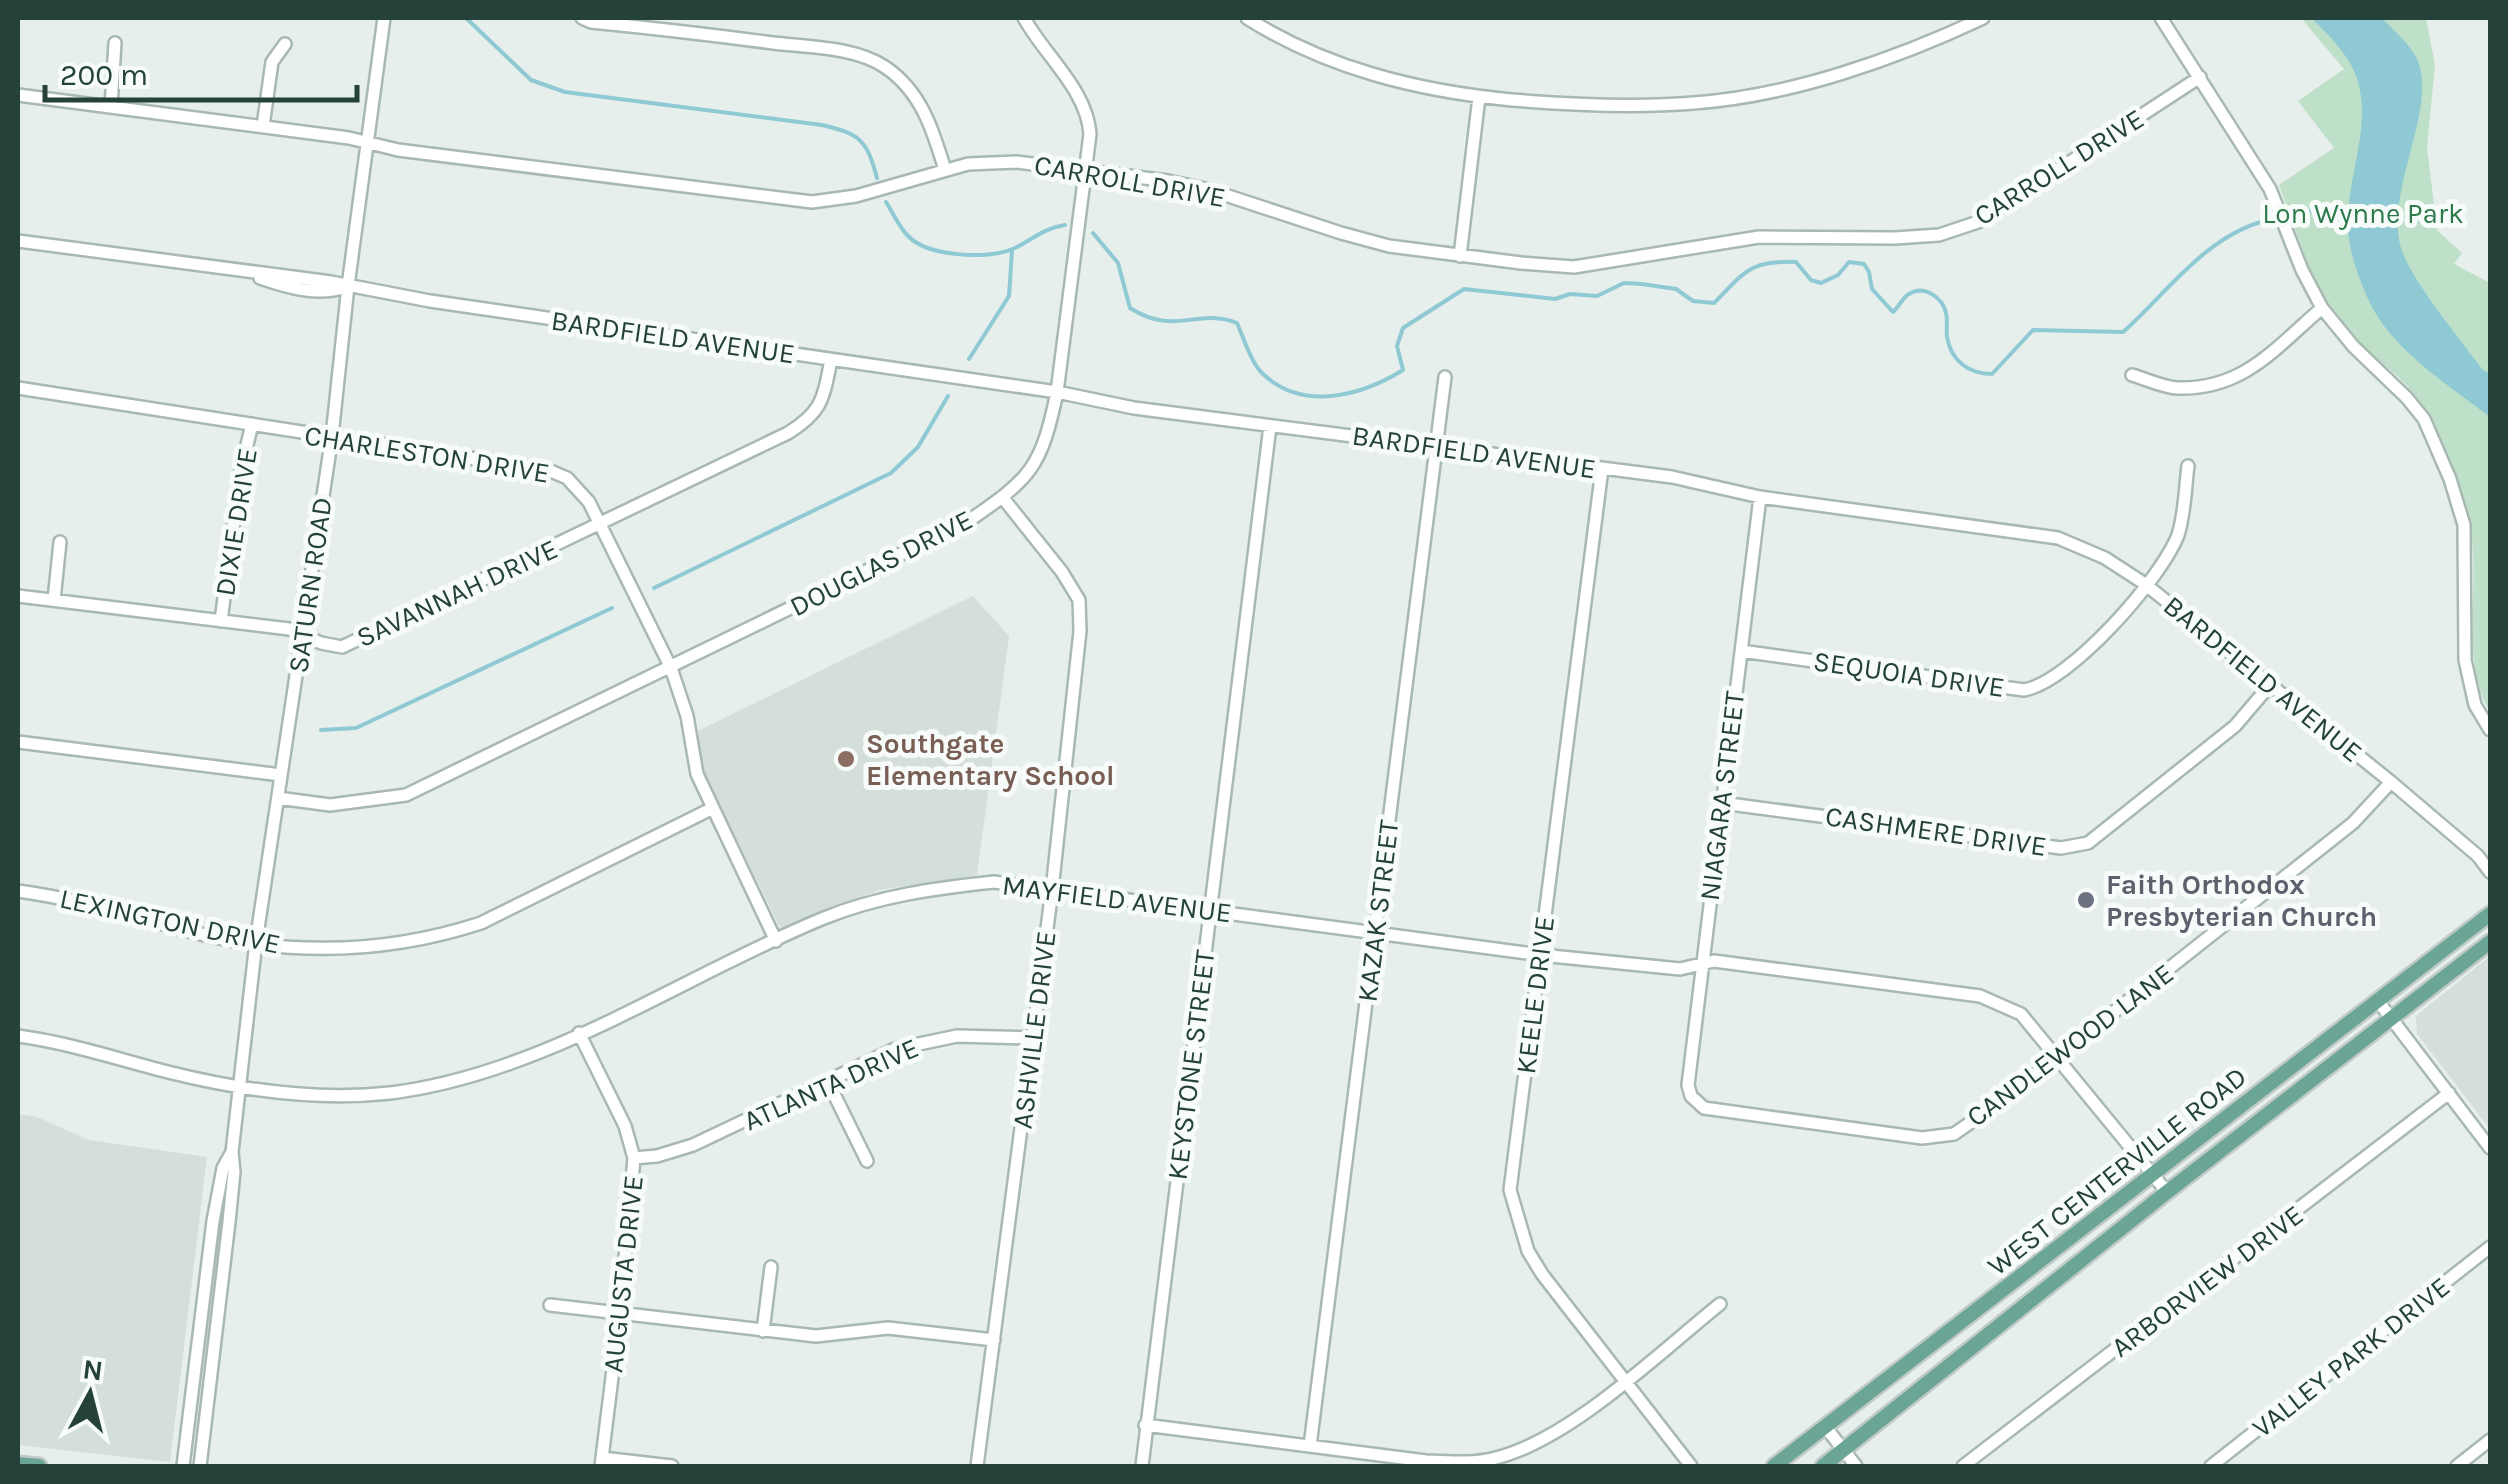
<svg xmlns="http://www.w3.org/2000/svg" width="2508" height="1484" font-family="Karla,sans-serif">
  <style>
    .built { fill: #d4dfda }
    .green { fill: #bfe0c8 }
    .water { fill: #8ec9d4 }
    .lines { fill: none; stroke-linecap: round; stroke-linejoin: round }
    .stream { stroke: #8ec9d4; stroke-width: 4 }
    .minor-casing { stroke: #a8b8b2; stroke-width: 16 }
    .major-casing { stroke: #c2cac8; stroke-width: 19 }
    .minor { stroke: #fff; stroke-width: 11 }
    .major { stroke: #6aa596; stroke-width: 14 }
    .education-dot { fill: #8d6e63; stroke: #f7fbf9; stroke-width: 4 }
    .worship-dot { fill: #6b7280; stroke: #f7fbf9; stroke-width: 4 }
    .labels { text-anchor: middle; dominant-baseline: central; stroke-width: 10; stroke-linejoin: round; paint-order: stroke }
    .street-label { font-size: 28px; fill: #24423a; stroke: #f7fbf9 }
    .park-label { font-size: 28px; fill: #2d7a4b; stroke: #f7fbf9 }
    .education-label { font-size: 28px; font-weight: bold; fill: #785e54; stroke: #f7fbf9; text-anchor: start }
    .worship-label { font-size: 28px; font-weight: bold; fill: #5b616d; stroke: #f7fbf9; text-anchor: start }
  </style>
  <rect width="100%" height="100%" fill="#e6efeb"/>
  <path class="built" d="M 973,596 L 1009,636 L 977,875 L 880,890 L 826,909 L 781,930 L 702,768 L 698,731 Z
    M 2490,956 L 2490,1129 L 2417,1034 L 2416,1016 Z
    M 18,1114 L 37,1117 L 89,1140 L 207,1157 L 170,1462 L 18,1445 Z"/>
  <path class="green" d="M 2301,18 L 2426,18 L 2435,65 L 2427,147 L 2437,230 L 2462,253 L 2454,264 L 2490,283 L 2490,711 C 2455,658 2488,565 2464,502 C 2450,462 2437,418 2407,386 C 2382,359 2346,338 2325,306 C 2320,298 2317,287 2314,278 C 2301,247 2290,216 2279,185 L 2334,148 L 2298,101 L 2344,69 Z"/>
  <path class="water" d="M 2311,18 L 2382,18 C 2393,30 2410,44 2417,59 C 2439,107 2384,191 2401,248 C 2410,279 2461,340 2482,369 L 2490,374 L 2490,417 C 2450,386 2399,355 2373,309 C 2362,288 2349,253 2348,229 C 2345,177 2376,122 2354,71 C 2344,50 2327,33 2311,18 Z"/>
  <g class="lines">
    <path class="stream" d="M 466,18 L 531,80 L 565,92 L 822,125 C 860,134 867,140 877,178
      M 886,202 C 893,213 899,227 908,236 C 928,257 990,260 1015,248 C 1033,239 1044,228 1065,225
      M 2292,213 L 2322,210 L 2351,218
      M 1093,233 L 1118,263 L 1130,308 C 1176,337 1196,307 1237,323 C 1244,339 1251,362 1262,373 C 1302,412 1361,396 1403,370 L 1397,346 L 1403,328 L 1464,289 L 1555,299 L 1570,294 L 1597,296 L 1624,283 L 1642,284 L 1676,289 L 1693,301 L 1714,303 C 1745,272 1749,260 1796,262 L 1811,280 L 1821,283 L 1838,275 L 1849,262 L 1864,264 L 1869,272 L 1872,289 L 1893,312 C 1899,307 1903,297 1909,294 C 1924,284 1943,298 1946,313 C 1948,320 1946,329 1947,337 C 1951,361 1969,374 1992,374 L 2033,330 L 2123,332 C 2168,292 2206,235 2268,220
      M 969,359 L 1009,296 L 1012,251
      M 654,588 L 891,473 L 918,447 L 948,396
      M 321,730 L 356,728 L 612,608"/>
    <g class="minor-casing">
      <path id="minor" d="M 582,18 L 591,22 C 652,28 713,35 773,43 C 808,47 855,47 885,67 C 921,91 933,130 945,170
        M 1247,18 C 1327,69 1419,91 1512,100 C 1573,105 1633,108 1694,103 C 1791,96 1896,59 1983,18
        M 2161,18 L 2270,189 L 2302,270 L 2322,308 L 2353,346 L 2407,398 L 2424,419 L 2450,479 L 2464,525 L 2465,660 L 2475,705 L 2490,730
        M 18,95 L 349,138 L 398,150 L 812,202 L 856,196 L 968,164 L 1016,162 L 1168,181 L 1210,190 L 1341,233 L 1389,246 L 1521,263 L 1574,267 L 1759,237 L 1895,238 L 1939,235 L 1978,222 L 2200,77
        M 111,106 L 115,43
        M 263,126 L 272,62 L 285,44
        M 18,241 L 331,282 L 430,301 L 1057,392 L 1134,408 L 1672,477 L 1760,497 L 2058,538 L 2105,558 L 2145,584 L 2391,782 L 2478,856 L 2490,872
        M 1460,256 L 1479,97
        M 260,278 C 289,288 319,297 348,286
        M 2132,375 C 2146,379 2162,387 2177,388 C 2244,390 2275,348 2322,308
        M 18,388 L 489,461 L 553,472 L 567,478 L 589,502 L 671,668 L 687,716 L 697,774 L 776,941
        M 1602,469 L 1510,1190 L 1528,1251 L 1542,1274 L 1691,1466
        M 1760,497 L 1688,1085 L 1691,1096 L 1704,1108 L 1922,1138 L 1954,1134 L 2000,1102 L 2353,823 L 2391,782
        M 18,596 L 289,629 L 321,643 L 342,647 L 788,433 C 823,411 823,399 831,360
        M 54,600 L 60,542
        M 221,621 L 240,474 L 252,424
        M 1741,651 L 2024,690 C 2070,682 2161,579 2178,535 C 2185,514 2185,488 2188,466
        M 18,742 L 281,775
        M 278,798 L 330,805 L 406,795 L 967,522 C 1031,478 1041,469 1057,392 L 1090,134 C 1087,90 1045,56 1024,18
        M 1722,803 L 2061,848 L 2088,843 L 2235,726 L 2270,685
        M 18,891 C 69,898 116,910 166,925 C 272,956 377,957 481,923 L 713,808
        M 2378,1001 L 2490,1148
        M 579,1033 L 625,1126 L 634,1158 L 620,1313 L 601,1466
        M 18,1036 C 71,1043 120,1060 172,1073 C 241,1090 318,1101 390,1093 C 545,1074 682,976 824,918 C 878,896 936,888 994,882 L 1541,955 L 1680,969 L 1714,961 L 1980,996 L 2021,1014 L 2167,1192
        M 828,1082 L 867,1161
        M 634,1158 L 657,1156 L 693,1145 L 895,1049 L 957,1036 L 1032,1038
        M 550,1305 L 816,1336 L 888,1328 L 994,1340
        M 763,1331 L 771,1267
        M 1145,1425 L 1426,1461 C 1449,1462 1473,1464 1496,1458 C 1571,1439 1659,1353 1720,1304
        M 1827,1429 L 1856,1466
        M 1310,1446 L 1445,377
        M 602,1458 L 672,1466
        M 183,1466 L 213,1221 L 223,1168 L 232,1152
        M 200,1466 L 229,1222 L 234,1172 L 232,1152 L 256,942 L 332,436 L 348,286 L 384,18
        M 977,1466 L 1052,890 L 1080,631 L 1079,600 L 1062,572 L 1003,498
        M 1142,1466 L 1270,426
        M 1963,1466 L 2449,1093
        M 2211,1466 L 2490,1247
        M 2457,1466 L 2490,1440"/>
    </g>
    <g class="major-casing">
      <path id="major" d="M 18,1464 L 39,1466
        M 1774,1466 L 2490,914
        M 1823,1466 L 2167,1192 L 2490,942"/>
    </g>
    <use href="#minor" class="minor"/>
    <use href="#major" class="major"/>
  </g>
  <circle class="education-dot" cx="846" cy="759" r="10"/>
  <circle class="worship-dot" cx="2086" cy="900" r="10"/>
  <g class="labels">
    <g class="street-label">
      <text transform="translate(2059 167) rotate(-32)">CARROLL DRIVE</text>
      <text transform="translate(1130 181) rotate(10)">CARROLL DRIVE</text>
      <text transform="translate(673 337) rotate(8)">BARDFIELD AVENUE</text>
      <text transform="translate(1474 452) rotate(8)">BARDFIELD AVENUE</text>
      <text transform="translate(427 454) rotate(9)">CHARLESTON DRIVE</text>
      <text transform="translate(236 522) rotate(-81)">DIXIE DRIVE</text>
      <text transform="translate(881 563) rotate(-27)">DOUGLAS DRIVE</text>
      <text transform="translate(310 585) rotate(-82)">SATURN ROAD</text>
      <text transform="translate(457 593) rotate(-25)">SAVANNAH DRIVE</text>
      <text transform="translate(1909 674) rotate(8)">SEQUOIA DRIVE</text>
      <text transform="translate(2263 679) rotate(39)">BARDFIELD AVENUE</text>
      <text transform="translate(1722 796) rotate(-83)">NIAGARA STREET</text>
      <text transform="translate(1936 831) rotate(8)">CASHMERE DRIVE</text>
      <text transform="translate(1117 899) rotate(7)">MAYFIELD AVENUE</text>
      <text transform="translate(1378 911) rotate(-83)">KAZAK STREET</text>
      <text transform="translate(170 921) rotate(12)">LEXINGTON DRIVE</text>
      <text transform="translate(1535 995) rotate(-83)">KEELE DRIVE</text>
      <text transform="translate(1034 1030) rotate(-83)">ASHVILLE DRIVE</text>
      <text transform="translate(2070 1045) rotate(-37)">CANDLEWOOD LANE</text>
      <text transform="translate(1191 1065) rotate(-83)">KEYSTONE STREET</text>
      <text transform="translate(831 1084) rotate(-24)">ATLANTA DRIVE</text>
      <text transform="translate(2117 1171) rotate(-38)">WEST CENTERVILLE ROAD</text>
      <text transform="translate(623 1274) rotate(-84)">AUGUSTA DRIVE</text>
      <text transform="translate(2207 1281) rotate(-37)">ARBORVIEW DRIVE</text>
      <text transform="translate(2351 1357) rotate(-38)">VALLEY PARK DRIVE</text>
    </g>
    <g class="park-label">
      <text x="2363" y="213">Lon Wynne Park</text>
    </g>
    <g class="education-label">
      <text x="866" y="743">Southgate<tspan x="866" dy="32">Elementary School</tspan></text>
    </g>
    <g class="worship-label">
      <text x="2106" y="884">Faith Orthodox<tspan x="2106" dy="32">Presbyterian Church</tspan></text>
    </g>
  </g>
  <rect width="2508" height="1484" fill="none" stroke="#24423a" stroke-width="40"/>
  <g transform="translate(90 1394) rotate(7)" stroke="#f7fbf9" stroke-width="8" paint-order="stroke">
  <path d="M0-8L18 38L0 25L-18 38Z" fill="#24423a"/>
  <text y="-15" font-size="28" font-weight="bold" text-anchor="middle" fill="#24423a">N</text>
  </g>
  <path d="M45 85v15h312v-15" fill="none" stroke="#24423a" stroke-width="5"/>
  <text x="60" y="85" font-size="30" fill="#24423a" stroke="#f7fbf9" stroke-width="8" paint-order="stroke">200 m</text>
</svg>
